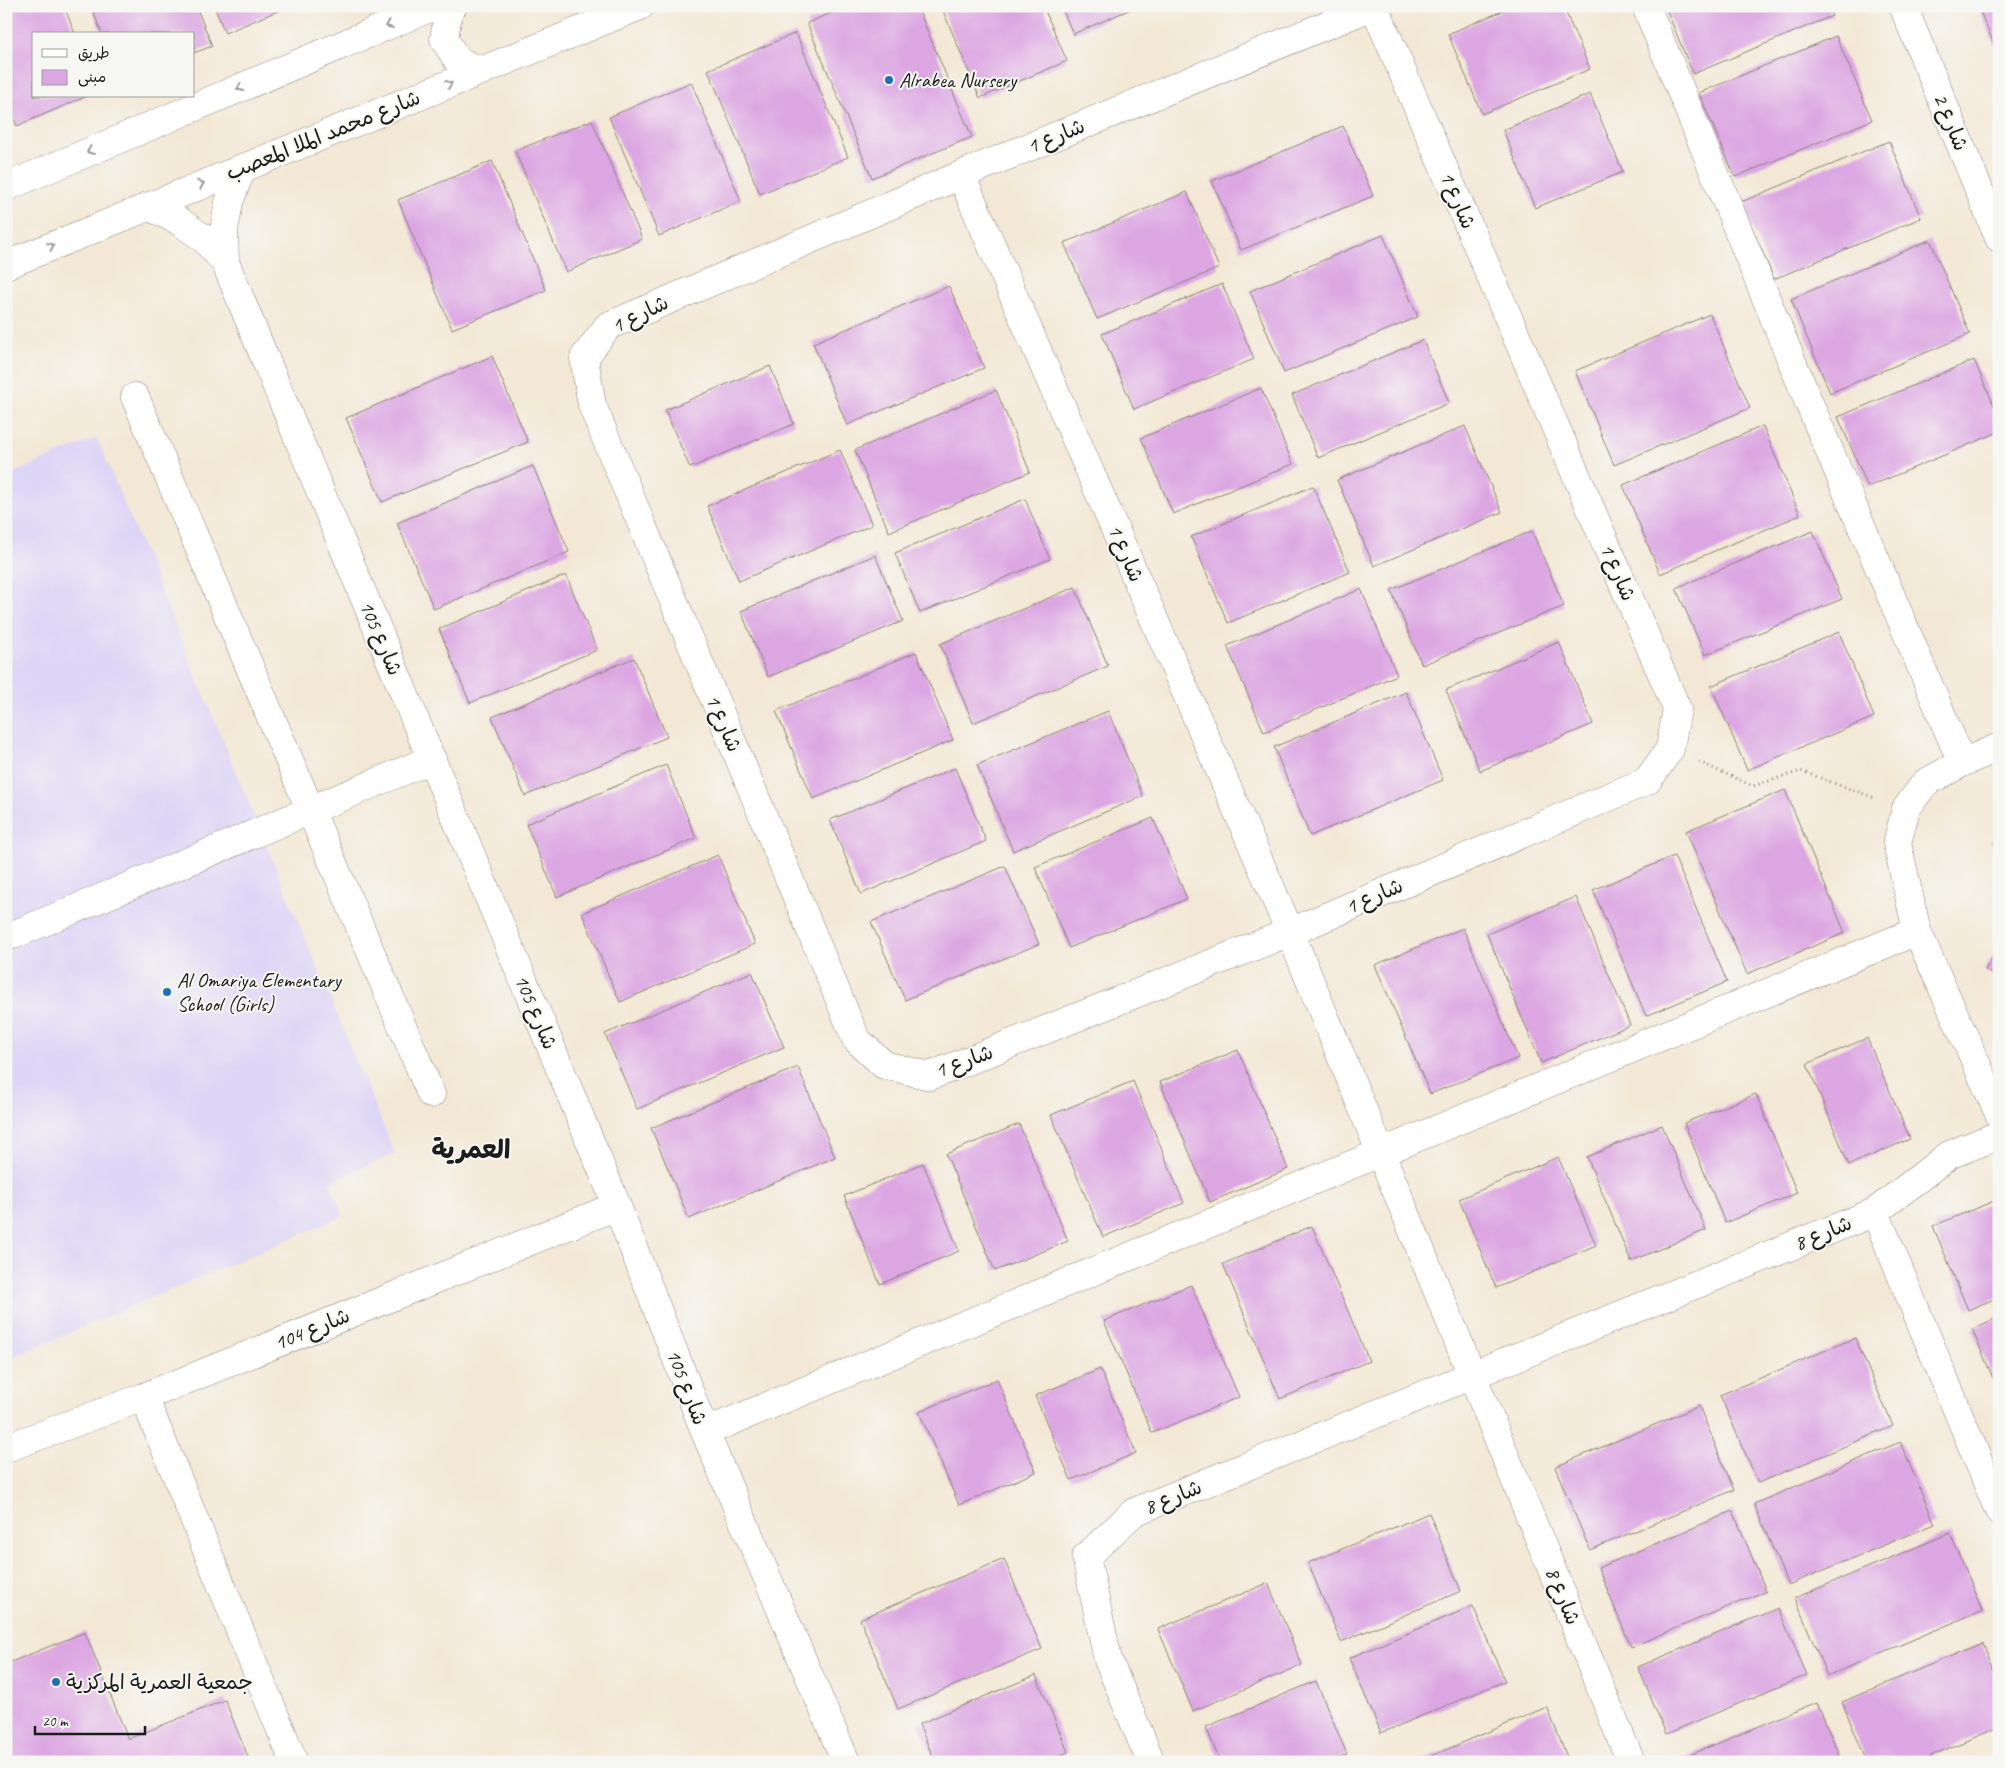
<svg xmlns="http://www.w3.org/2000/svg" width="2005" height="1768" font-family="Caveat,'Playpen Sans Arabic',sans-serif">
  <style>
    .built { fill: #ddd5f6 }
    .building { fill: #dca6e2 }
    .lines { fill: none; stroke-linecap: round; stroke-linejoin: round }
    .minor-casing { stroke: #888278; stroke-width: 29 }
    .path { stroke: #888278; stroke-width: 3; stroke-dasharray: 1 4; stroke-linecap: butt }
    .minor { stroke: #fff; stroke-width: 28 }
    .oneway { stroke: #999 }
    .poi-dot { fill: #1f6fb2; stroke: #f6f6f2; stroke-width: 2 }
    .labels { text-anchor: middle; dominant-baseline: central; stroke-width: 4; stroke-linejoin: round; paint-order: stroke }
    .poi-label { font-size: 21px; fill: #1c1c1c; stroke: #f6f6f2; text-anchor: start }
    .street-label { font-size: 21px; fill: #1c1c1c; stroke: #f6f6f2 }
    .district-label { font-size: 26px; font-weight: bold; fill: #1c1c1c; stroke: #f6f6f2 }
  </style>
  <rect width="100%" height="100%" fill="#f6f6f2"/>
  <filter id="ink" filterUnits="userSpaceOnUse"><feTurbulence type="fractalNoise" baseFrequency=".02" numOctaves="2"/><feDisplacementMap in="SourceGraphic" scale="10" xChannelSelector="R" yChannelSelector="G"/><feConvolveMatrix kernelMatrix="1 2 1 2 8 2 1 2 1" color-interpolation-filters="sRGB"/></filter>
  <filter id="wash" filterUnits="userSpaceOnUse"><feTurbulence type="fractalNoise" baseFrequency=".0096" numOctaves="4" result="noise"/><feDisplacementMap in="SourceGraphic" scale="20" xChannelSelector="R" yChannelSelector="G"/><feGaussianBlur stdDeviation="1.12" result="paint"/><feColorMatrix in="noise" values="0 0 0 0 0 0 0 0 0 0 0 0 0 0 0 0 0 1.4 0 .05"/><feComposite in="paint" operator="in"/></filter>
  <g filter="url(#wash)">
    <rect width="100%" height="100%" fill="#f3e8d5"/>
    <path class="built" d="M 97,438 L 395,1154 L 329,1182 L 343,1216 L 6,1360 L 6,476 Z"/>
    <g id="blocks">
      <path class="building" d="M 6,6 L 64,6 L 75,34 L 34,34 L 34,96 L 87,96 L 17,126 L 6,101 Z
        M 91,6 L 196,6 L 212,46 L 194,53 L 194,34 L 102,34 Z
        M 214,6 L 289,6 L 225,33 Z
        M 848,6 L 917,6 L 972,137 L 872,178 L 807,23 Z
        M 941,6 L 1043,6 L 1067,61 L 980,98 Z
        M 1061,6 L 1138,6 L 1073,34 Z
        M 1514,6 L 1563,6 L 1590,69 L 1482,114 L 1448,34 Z
        M 1665,6 L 1828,6 L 1832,16 L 1693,74 Z
        M 1986,6 L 1999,6 L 1999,56 L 1979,9 Z
        M 796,33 L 848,157 L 760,194 L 708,70 Z
        M 1836,36 L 1872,120 L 1735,177 L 1699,93 Z
        M 691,82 L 741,201 L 659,236 L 609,117 Z
        M 1590,94 L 1623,172 L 1535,208 L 1503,130 Z
        M 592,120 L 642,239 L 566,272 L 515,151 Z
        M 1343,126 L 1373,196 L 1241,250 L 1212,181 Z
        M 1889,141 L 1921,218 L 1774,279 L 1741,202 Z
        M 492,161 L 546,290 L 452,329 L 398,200 Z
        M 1187,192 L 1219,268 L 1097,319 L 1064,243 Z
        M 1383,235 L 1418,317 L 1284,373 L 1250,291 Z
        M 1930,240 L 1970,334 L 1830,393 L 1791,299 Z
        M 1222,284 L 1254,359 L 1134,409 L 1102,334 Z
        M 949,286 L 984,368 L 847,425 L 813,343 Z
        M 1710,314 L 1750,408 L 1614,465 L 1575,371 Z
        M 1423,340 L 1449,403 L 1318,458 L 1292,395 Z
        M 492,356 L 528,442 L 382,502 L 346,418 Z
        M 1974,360 L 1999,417 L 1999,432 L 1868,487 L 1838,417 Z
        M 770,366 L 794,424 L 690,468 L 665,410 Z
        M 1261,388 L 1293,464 L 1173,514 L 1141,438 Z
        M 996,390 L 1030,472 L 889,532 L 855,450 Z
        M 1465,426 L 1502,512 L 1374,566 L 1337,480 Z
        M 1763,426 L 1800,515 L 1660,574 L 1623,485 Z
        M 840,450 L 872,525 L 739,581 L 707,506 Z
        M 533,466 L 569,552 L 434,609 L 397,523 Z
        M 1313,486 L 1350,572 L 1228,623 L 1191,537 Z
        M 1025,499 L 1050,559 L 920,613 L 895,553 Z
        M 1532,531 L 1564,606 L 1422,665 L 1391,590 Z
        M 1813,531 L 1842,599 L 1705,655 L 1676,588 Z
        M 875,555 L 903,621 L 768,677 L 741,611 Z
        M 566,575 L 597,650 L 470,703 L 439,629 Z
        M 1075,587 L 1108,666 L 973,723 L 940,644 Z
        M 1361,589 L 1397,675 L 1264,732 L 1227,646 Z
        M 1839,632 L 1874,717 L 1747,770 L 1711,686 Z
        M 1559,642 L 1593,724 L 1480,771 L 1446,690 Z
        M 916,652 L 953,740 L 813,799 L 776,711 Z
        M 634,658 L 667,737 L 525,796 L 492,717 Z
        M 1406,692 L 1443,780 L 1310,836 L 1274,747 Z
        M 1108,711 L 1143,796 L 1013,851 L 977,765 Z
        M 666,765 L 696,838 L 557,897 L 526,824 Z
        M 955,768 L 986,841 L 861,894 L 830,820 Z
        M 1785,790 L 1845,933 L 1747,974 L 1686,831 Z
        M 1153,818 L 1187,899 L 1069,948 L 1035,867 Z
        M 1999,835 L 1999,848 L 1993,844 Z
        M 718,855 L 755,944 L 620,1002 L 582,913 Z
        M 1674,856 L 1727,982 L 1646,1016 L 1593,890 Z
        M 1005,866 L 1039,944 L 905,1000 L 871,922 Z
        M 1576,897 L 1630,1025 L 1541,1063 L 1487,934 Z
        M 1463,928 L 1518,1058 L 1430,1094 L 1375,965 Z
        M 1999,947 L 1999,979 L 1985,970 Z
        M 752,972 L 784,1047 L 637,1109 L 605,1034 Z
        M 1867,1038 L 1910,1139 L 1849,1165 L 1807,1064 Z
        M 1238,1050 L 1288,1169 L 1210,1202 L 1160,1082 Z
        M 798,1067 L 835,1157 L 689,1219 L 651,1128 Z
        M 1133,1081 L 1184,1203 L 1103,1237 L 1051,1115 Z
        M 1756,1094 L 1797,1193 L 1725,1223 L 1684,1123 Z
        M 1019,1124 L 1068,1241 L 995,1271 L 946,1154 Z
        M 1662,1125 L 1706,1230 L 1631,1261 L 1587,1157 Z
        M 1558,1157 L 1596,1245 L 1496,1288 L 1459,1199 Z
        M 923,1163 L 959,1251 L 880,1284 L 844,1196 Z
        M 1999,1199 L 1999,1297 L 1968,1310 L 1933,1226 Z
        M 1312,1226 L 1369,1361 L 1280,1399 L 1223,1264 Z
        M 1191,1285 L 1239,1397 L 1152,1433 L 1104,1321 Z
        M 1999,1317 L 1999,1392 L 1972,1329 Z
        M 1855,1338 L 1893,1426 L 1758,1483 L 1720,1395 Z
        M 1100,1369 L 1136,1453 L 1071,1480 L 1035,1396 Z
        M 997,1379 L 1036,1472 L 959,1505 L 919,1412 Z
        M 1699,1406 L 1734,1490 L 1590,1550 L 1555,1467 Z
        M 1900,1442 L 1935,1524 L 1788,1585 L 1754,1504 Z
        M 1733,1511 L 1766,1591 L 1631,1647 L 1598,1568 Z
        M 1429,1513 L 1461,1591 L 1341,1642 L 1308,1563 Z
        M 1950,1533 L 1983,1610 L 1827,1676 L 1795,1598 Z
        M 1004,1559 L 1042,1649 L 898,1709 L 860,1619 Z
        M 1268,1583 L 1302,1665 L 1193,1711 L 1158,1629 Z
        M 1473,1606 L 1505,1681 L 1381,1733 L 1349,1658 Z
        M 1778,1608 L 1807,1675 L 1666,1734 L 1638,1667 Z
        M 85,1632 L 128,1739 L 225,1700 L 250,1762 L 6,1762 L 6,1664 Z
        M 1982,1643 L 1999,1683 L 1999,1727 L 1916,1762 L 1867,1762 L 1842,1702 Z
        M 1036,1675 L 1068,1752 L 1044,1762 L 935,1762 L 919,1724 Z
        M 1316,1681 L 1347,1754 L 1328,1762 L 1220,1762 L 1206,1727 Z
        M 1817,1702 L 1842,1762 L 1687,1762 L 1685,1757 Z
        M 1547,1707 L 1569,1762 L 1417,1762 Z"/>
    </g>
  </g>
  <g filter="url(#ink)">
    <use href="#blocks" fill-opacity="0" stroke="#888278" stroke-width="1"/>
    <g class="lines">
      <g class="minor-casing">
        <path id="minor" d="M 453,6 L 448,13 L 444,39 L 458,61 L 482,71
          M 1373,6 L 961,175 L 608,326 L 584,358 L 592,405 L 856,1039 L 884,1065 L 930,1076 L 1290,932 L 1647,781 L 1670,749 L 1677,709 L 1374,6
          M 1646,6 L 1807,398 L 1962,763
          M 1903,6 L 1999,238
          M 961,175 L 1290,932 L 1631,1762
          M 6,187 L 434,6
          M 148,206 L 179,221 L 203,238 L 225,262 L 617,1206 L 705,1432 L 846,1762
          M 225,262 L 224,230 L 229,202 L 242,168
          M 6,265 L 640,6
          M 135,397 L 431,1094
          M 1999,747 L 1962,763 L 1925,783 L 1906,809 L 1897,843 L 1917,931 L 1999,1114
          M 13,935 L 432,759
          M 1875,1212 L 1999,1511
          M 144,1397 L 294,1762
          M 705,1432 L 1917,931
          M 6,1448 L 144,1397 L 617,1206
          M 1151,1762 L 1108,1660 L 1086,1557 L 1134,1512 L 1875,1212 L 1949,1155 L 1999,1135"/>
      </g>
      <path class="path" d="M 1699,762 L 1753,786 L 1801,771 L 1875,798"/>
      <use href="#minor" class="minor"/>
    </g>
    <defs><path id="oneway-chevron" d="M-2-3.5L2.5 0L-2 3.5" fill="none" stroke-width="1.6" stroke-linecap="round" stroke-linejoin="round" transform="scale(1.25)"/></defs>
    <g class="oneway">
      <use href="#oneway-chevron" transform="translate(389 25) rotate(157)"/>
      <use href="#oneway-chevron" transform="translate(449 84) rotate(-22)"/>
      <use href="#oneway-chevron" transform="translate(240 88) rotate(157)"/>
      <use href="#oneway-chevron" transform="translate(90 151) rotate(157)"/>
      <use href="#oneway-chevron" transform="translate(201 184) rotate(-22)"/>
      <use href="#oneway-chevron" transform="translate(51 246) rotate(-23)"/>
    </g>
  </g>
  <g class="poi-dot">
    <circle cx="889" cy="80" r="5"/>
    <circle cx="167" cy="992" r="5"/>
    <circle cx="56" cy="1682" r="5"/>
  </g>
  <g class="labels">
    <g class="poi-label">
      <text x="899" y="80">Alrabea Nursery</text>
      <text x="177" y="980">Al Omariya Elementary<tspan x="177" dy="24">School (Girls)</tspan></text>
      <text x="66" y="1682">جمعية العمرية المركزية</text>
    </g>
    <g class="street-label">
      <text transform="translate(1951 122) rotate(68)">شارع 2</text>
      <text transform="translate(323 135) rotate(-22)">شارع محمد الملا المعصب</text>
      <text transform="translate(1056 136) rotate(-22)">شارع 1</text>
      <text transform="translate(1458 200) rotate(67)">شارع 1</text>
      <text transform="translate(640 314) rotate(-26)">شارع 1</text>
      <text transform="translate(1126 553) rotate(67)">شارع 1</text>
      <text transform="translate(1618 572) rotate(67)">شارع 1</text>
      <text transform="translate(381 638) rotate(67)">شارع 105</text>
      <text transform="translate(724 723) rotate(67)">شارع 1</text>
      <text transform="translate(1374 896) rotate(-23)">شارع 1</text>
      <text transform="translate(536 1012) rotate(67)">شارع 105</text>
      <text transform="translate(964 1061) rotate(-20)">شارع 1</text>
      <text transform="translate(1823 1233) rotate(-22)">شارع 8</text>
      <text transform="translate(312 1329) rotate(-22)">شارع 104</text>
      <text transform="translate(687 1387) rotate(69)">شارع 105</text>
      <text transform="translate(1173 1497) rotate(-22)">شارع 8</text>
      <text transform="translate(1563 1596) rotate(68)">شارع 8</text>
    </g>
    <g class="district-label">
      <text x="471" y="1149">العمرية</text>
    </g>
  </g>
  <rect width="2005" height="1768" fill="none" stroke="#f6f6f2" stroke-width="25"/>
  <rect x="32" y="32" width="162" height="65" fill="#f6f6f2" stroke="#9f9f9c"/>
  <rect x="42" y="49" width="25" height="8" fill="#ffffff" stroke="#9f9f9c"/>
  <text x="78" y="58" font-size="15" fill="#1c1c1c">طريق</text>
  <rect x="42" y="70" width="25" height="15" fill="#dca6e2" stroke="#9f9f9c"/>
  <text x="78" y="82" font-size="15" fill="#1c1c1c">مبنى</text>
  <path d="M35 1726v8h110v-8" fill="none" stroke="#1c1c1c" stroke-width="2.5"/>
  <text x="42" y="1726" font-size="15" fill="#1c1c1c" stroke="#f6f6f2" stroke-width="4" paint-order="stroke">20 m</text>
</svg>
